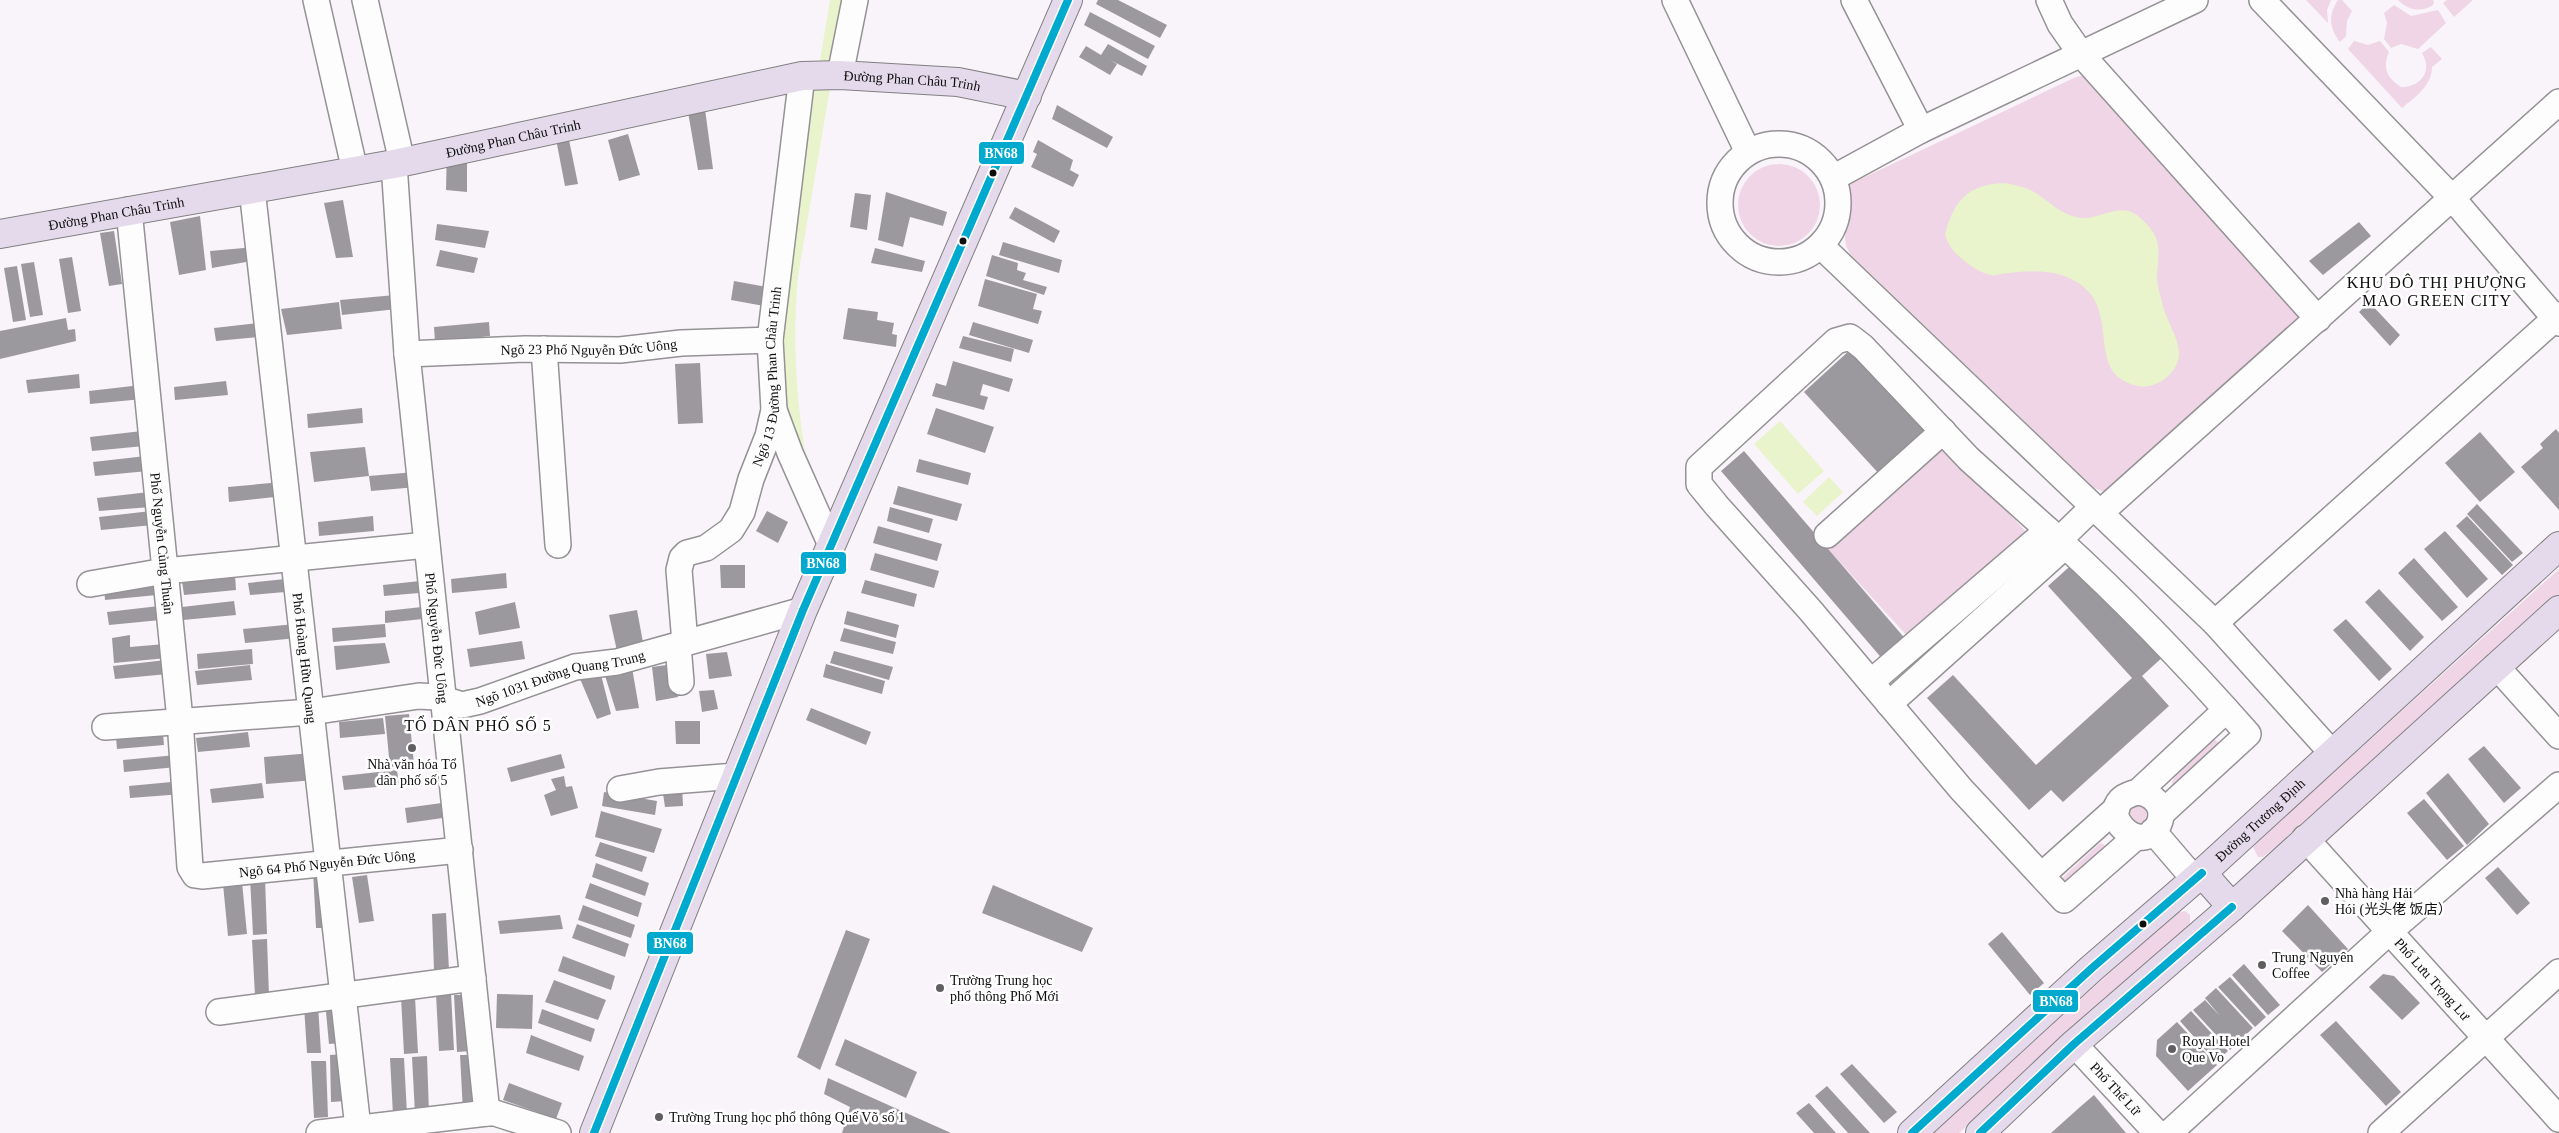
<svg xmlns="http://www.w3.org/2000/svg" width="2559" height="1133" font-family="'Times New Roman','Noto Sans SC',serif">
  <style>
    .green { fill: #efd5e6 }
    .water { fill: #e9f3cc }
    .building { fill: #9c999e }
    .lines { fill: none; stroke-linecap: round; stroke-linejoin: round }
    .minor-casing { stroke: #949294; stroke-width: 28 }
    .major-casing { stroke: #817f82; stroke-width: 30 }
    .minor { stroke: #fefdfe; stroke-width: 25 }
    .major { stroke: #e5daeb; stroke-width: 28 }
    .bus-1-casing { stroke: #fff; stroke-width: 11 }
    .bus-1 { stroke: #00a9ce; stroke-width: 8 }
    .bus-dot { fill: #0e0e0e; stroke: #fff; stroke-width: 2 }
    .poi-dot { fill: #605e61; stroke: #fff; stroke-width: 2 }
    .labels { text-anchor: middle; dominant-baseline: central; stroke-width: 5; stroke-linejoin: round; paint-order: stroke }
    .street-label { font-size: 14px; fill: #0e0e0e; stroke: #fff }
    .poi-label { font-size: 14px; fill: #0e0e0e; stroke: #fff; text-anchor: start }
    .quarter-label { font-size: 16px; letter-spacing: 1px; fill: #0e0e0e; stroke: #fff }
    .line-badge { stroke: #fff; stroke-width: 2 }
    .badge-label { font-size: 14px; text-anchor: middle; font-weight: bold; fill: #fff }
  </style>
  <rect width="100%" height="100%" fill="#f9f4fa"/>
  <path class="green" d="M 2306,0 L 2331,0 L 2327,10 L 2328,23 Z
    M 2338,0 L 2342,0 L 2352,11 L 2347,21 L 2346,36 L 2340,42 C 2329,29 2328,14 2338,0 Z
    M 2398,0 L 2432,0 L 2434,1 L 2433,5 C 2421,13 2408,10 2398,0 Z
    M 2447,0 L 2473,0 L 2454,17 L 2443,3 Z
    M 2394,5 L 2411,16 L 2438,10 L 2446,23 L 2418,49 L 2401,44 L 2391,48 L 2384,39 L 2387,23 L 2384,13 Z
    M 2354,41 L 2368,45 L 2380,41 L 2389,52 C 2382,68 2387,78 2401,87 C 2421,87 2433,71 2422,53 L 2431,47 L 2442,59 L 2432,67 C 2432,86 2415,97 2402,108 L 2348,49 Z
    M 2086,75 L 2300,315 L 2296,325 L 2113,490 L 2104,492 L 2094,488 L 1850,254 L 1846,246 L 1845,237 L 1850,184 L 2076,77 Z
    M1738 205a41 41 0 1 1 82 0a41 41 0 1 1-82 0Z
    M 1942,440 L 2027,533 L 1910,639 L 1826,547 Z
    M 2559,569 L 2559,595 L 2273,849 L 2263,857 L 2258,857 L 2253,847 L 2257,842 Z
    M 2214,739 L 2220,744 L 2173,786 L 2172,782 L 2175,777 Z
    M 2139,798 L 2154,817 L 2133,829 L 2125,807 Z
    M 2102,843 L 2105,846 L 2104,852 L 2065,887 L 2060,880 L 2099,844 Z
    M 2185,911 L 2190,915 L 2190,923 L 2187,929 L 1959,1133 L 1933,1133 L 2176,913 Z"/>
  <path class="water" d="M 830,0 L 845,0 L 798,276 C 792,339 796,401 807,464 L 793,458 L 778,357 L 786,266 Z
    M 2005,183 C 2015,185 2026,187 2034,192 C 2051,202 2062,217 2084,218 C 2102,218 2121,202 2138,216 C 2163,237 2159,247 2157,276 C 2157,285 2160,294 2162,302 C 2167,329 2195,353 2166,378 C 2159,384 2148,388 2138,386 C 2076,373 2134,296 2058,274 C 2043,270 2025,271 2009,273 C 2003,273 1997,276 1991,275 C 1980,273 1969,265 1961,258 C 1953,251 1947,244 1945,234 C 1954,199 1970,184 2005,183 Z
    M 1780,421 L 1824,471 L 1798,494 L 1754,444 Z
    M 1829,477 L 1843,492 L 1817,516 L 1803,502 Z"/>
  <path class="building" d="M 1098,0 L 1118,0 L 1167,25 L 1160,38 L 1096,4 Z
    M 1090,12 L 1155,46 L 1148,59 L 1084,25 Z
    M 1108,44 L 1147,66 L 1142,76 L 1110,60 L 1117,64 L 1110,75 L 1079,57 L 1086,46 L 1101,55 Z
    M 1057,105 L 1113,137 L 1107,148 L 1052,119 Z
    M 705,109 L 713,169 L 698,170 L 688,112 Z
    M 567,130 L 578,184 L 565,186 L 555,134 Z
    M 628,134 L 640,175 L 619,181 L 608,140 Z
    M 1038,140 L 1073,160 L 1070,170 L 1079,175 L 1073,187 L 1031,167 L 1037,154 L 1033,152 Z
    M 467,142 L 467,192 L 446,190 L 447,145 Z
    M 886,192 L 947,212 L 943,226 L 910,217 L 903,247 L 878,240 Z
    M 855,193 L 871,195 L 867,230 L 850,227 Z
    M 343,200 L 353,257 L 336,258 L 324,203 Z
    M 1015,207 L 1060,231 L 1054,243 L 1009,218 Z
    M 200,216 L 206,270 L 179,275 L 170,222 Z
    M 2359,222 L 2371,236 L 2323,275 L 2309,261 Z
    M 437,224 L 489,231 L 485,248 L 435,240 Z
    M 114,231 L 122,284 L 109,286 L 100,233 Z
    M 1003,242 L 1062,260 L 1059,273 L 999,255 Z
    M 255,247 L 257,260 L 212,268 L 210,251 Z
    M 875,248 L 925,261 L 922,272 L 871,263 Z
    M 440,250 L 478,258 L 474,273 L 436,266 Z
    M 992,255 L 1018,263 L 1017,270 L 1026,273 L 1023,280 L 1047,287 L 1044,295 L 986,276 Z
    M 72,257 L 81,311 L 68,313 L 59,259 Z
    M 34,262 L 43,315 L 30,317 L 21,264 Z
    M 17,266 L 26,320 L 13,322 L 4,268 Z
    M 985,279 L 1037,294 L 1033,309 L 1042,311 L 1038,324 L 978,306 Z
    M 734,281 L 772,288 L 769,307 L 731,300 Z
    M 395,295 L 397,309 L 342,315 L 340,300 Z
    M 339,302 L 342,329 L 287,335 L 281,309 Z
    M 2369,302 L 2400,335 L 2390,346 L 2359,312 Z
    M 848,308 L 878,312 L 877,320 L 894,323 L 892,334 L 897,335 L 896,347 L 843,339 Z
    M 66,318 L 68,330 L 75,329 L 76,341 L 0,359 L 0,331 Z
    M 266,322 L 268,336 L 216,341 L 214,328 Z
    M 489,322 L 490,336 L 435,342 L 434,327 Z
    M 973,322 L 1033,340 L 1029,353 L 969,335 Z
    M 963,336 L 1014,349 L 1011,362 L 959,348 Z
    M 1851,349 L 1928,433 L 1881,476 L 1804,392 Z
    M 953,361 L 1013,379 L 1009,392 L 983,384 L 980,395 L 988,397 L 984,410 L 932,396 L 936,383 L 946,386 Z
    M 700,363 L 703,423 L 678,424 L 675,364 Z
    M 79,374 L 80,388 L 28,393 L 26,380 Z
    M 226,381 L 228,395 L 175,400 L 174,387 Z
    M 141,385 L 143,399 L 90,404 L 89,391 Z
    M 362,408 L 363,423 L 308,428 L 307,414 Z
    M 936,408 L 994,427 L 985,453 L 927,434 Z
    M 2556,429 L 2559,433 L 2559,510 L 2521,467 L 2543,448 L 2540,444 Z
    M 142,431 L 144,446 L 92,451 L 90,437 Z
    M 2480,432 L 2515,472 L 2480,502 L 2445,463 Z
    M 365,447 L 369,476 L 314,482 L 310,452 Z
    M 1744,451 L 1908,642 L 1885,662 L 1721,471 Z
    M 146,456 L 148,471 L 95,476 L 93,462 Z
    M 919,459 L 971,473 L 968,485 L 916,472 Z
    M 415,472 L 417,487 L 371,491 L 369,476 Z
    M 282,482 L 284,496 L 229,502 L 228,487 Z
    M 898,486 L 962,504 L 957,521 L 893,504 Z
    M 149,492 L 151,507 L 99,511 L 97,498 Z
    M 2477,504 L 2523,553 L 2512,562 L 2467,514 Z
    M 890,507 L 933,519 L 929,533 L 887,521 Z
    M 151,511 L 153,525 L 101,530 L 99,517 Z
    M 767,511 L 788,522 L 778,543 L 756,531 Z
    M 373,516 L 374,531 L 319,536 L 318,522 Z
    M 2467,516 L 2513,565 L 2502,575 L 2456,526 Z
    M 878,526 L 942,544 L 937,561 L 873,543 Z
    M 2445,531 L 2488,579 L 2467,598 L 2424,549 Z
    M 875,553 L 939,571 L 934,588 L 870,570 Z
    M 2414,558 L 2458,607 L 2442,621 L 2398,573 Z
    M 2078,559 L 2165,655 L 2142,676 L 2169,706 L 2063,802 L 2051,790 L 2029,810 L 1927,698 L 1953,675 L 2036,765 L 2132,678 L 2048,586 Z
    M 720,565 L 745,565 L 745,588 L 721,588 Z
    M 506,573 L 507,588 L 452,593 L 451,579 Z
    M 235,575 L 236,590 L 184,595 L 182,581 Z
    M 295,578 L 296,591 L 250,595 L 248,583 Z
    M 429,580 L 431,592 L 384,596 L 383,585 Z
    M 865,580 L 917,594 L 914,607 L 861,593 Z
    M 156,581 L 157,595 L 105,600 L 104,586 Z
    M 2379,589 L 2424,637 L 2410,651 L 2365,602 Z
    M 234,601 L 236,615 L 183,620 L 182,607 Z
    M 515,602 L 520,628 L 479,635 L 475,612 Z
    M 159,606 L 161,620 L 109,625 L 107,612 Z
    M 431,606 L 432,618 L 385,623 L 385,611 Z
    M 637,610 L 645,653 L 619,660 L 609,615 Z
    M 847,611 L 899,625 L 896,638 L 844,624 Z
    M 2346,619 L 2392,669 L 2379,681 L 2333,630 Z
    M 295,624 L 297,638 L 245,643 L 243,629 Z
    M 385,624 L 386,637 L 333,642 L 332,628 Z
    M 844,628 L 896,642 L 893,654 L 840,641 Z
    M 130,635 L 130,647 L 165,644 L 167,658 L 114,663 L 112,638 Z
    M 522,641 L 525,659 L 470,667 L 467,649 Z
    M 385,643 L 390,663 L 336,670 L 334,646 Z
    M 252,649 L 253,664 L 198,669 L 197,654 Z
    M 834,651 L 893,667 L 889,680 L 830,663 Z
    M 727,652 L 732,676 L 709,679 L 706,654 Z
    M 166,660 L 168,674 L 115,679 L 113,666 Z
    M 631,662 L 639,708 L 616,711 L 602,666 Z
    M 674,664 L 678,697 L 656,701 L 652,667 Z
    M 826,664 L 885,681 L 882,694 L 823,677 Z
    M 250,665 L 252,680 L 197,685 L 195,671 Z
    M 599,667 L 611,714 L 597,719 L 578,674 Z
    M 714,690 L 718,709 L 702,712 L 699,691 Z
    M 811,708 L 871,732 L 866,745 L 806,720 Z
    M 409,714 L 414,764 L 390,767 L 385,716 Z
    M 383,718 L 385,734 L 340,738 L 339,722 Z
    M 675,721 L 700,721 L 700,744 L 676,744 Z
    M 248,732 L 250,747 L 198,752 L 196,738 Z
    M 163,733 L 164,745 L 117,749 L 116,738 Z
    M 2484,746 L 2521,788 L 2504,803 L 2468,759 Z
    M 312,753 L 315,780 L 266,784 L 264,757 Z
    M 561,754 L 565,768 L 511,782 L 507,768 Z
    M 176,755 L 177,767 L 124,772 L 123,760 Z
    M 397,770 L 399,785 L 344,790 L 342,776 Z
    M 2448,773 L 2489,824 L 2467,845 L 2426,793 Z
    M 564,776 L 566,787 L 572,786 L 578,808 L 551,816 L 544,795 L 556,790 L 551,779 Z
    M 182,781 L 183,794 L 130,798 L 129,786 Z
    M 262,783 L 264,798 L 212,803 L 210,789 Z
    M 682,784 L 683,806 L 665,807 L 662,787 Z
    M 604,792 L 657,801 L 655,815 L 602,806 Z
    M 2424,799 L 2464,846 L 2447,860 L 2407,813 Z
    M 449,802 L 450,817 L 407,823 L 405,808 Z
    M 601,811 L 662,829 L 654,853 L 595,837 Z
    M 600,842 L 647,857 L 642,872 L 595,856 Z
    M 596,863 L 649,883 L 645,896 L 592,877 Z
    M 2498,867 L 2530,903 L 2517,915 L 2485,878 Z
    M 313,871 L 327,871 L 330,928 L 316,928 Z
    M 367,875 L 374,921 L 359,923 L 352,877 Z
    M 250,878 L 265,878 L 267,934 L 253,935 Z
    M 242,882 L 247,934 L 228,936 L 223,884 Z
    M 590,883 L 642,903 L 638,917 L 585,898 Z
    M 993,885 L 1093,928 L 1082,952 L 982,913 Z
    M 583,905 L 635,925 L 631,938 L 578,920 Z
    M 2308,905 L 2348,949 L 2322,972 L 2282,931 Z
    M 446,913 L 449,970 L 434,970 L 432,914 Z
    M 560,915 L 563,929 L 500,934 L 498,921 Z
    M 577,924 L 629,944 L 625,957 L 572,938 Z
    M 846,930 L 870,939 L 820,1070 L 797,1057 Z
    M 2002,932 L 2044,983 L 2030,995 L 1988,944 Z
    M 267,939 L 269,996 L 255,996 L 252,940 Z
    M 563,956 L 615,976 L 611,990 L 558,971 Z
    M 2244,964 L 2280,1005 L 2268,1015 L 2232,975 Z
    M 2383,974 L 2394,976 L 2420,1003 L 2402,1020 L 2369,987 Z
    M 2230,977 L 2266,1017 L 2255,1027 L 2218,987 Z
    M 554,980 L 606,1000 L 598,1020 L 545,1002 Z
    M 2216,988 L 2253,1028 L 2230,1050 L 2193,1010 L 2205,1000 L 2220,1016 L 2205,998 Z
    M 451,993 L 454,1050 L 439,1051 L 436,994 Z
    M 497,994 L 533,995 L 532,1029 L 496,1028 Z
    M 454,995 L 469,995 L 471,1051 L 457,1052 Z
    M 401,997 L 415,997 L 418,1053 L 404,1054 Z
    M 339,1000 L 343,1043 L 329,1044 L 325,1001 Z
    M 318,1005 L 321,1053 L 307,1053 L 304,1006 Z
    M 542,1009 L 595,1029 L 591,1042 L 538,1023 Z
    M 2191,1011 L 2228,1051 L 2216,1062 L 2180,1021 Z
    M 2336,1021 L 2401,1092 L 2386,1106 L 2320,1035 Z
    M 2177,1022 L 2217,1065 L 2188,1091 L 2156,1056 L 2157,1040 Z
    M 531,1035 L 584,1056 L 579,1071 L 526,1053 Z
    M 845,1039 L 917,1072 L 906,1098 L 835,1065 Z
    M 344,1054 L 346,1101 L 331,1102 L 330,1055 Z
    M 460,1055 L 475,1055 L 478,1112 L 463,1112 Z
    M 427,1056 L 429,1113 L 415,1114 L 412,1057 Z
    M 390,1058 L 404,1058 L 407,1114 L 393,1115 Z
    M 311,1061 L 326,1061 L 328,1117 L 314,1118 Z
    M 1852,1064 L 1897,1112 L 1884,1123 L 1840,1074 Z
    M 828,1078 L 951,1133 L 842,1133 L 850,1107 L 824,1094 Z
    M 509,1083 L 562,1103 L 556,1119 L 503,1100 Z
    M 1827,1086 L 1870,1133 L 1848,1133 L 1815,1096 Z
    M 2094,1095 L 2126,1133 L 2051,1133 L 2080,1107 Z
    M 1809,1103 L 1836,1133 L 1814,1133 L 1796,1113 Z"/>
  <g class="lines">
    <g class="minor-casing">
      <g id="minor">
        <path d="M 316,0 L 355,171"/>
        <path d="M 365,0 L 402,162"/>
        <path d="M 1675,0 L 1748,152"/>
        <path d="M 1854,0 L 1921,130"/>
        <path d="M 2049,0 L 2060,24 L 2081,54 L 2318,319"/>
        <path d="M 2262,0 L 2453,199 L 2559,323"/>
        <path d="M 840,75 L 855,0"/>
        <circle cx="1779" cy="203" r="59"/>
        <path id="s1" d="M 394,164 L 407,354 L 487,1113"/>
        <path d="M 1833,178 L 1921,130 L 2195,0"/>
        <path id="s2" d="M 252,189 L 358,1128"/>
        <path id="s3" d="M 129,210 L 180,720 L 190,867 L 195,875 L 202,876 L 460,850"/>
        <path d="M 1821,246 L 2215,623 L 2332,753"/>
        <path d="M 544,349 L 558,545"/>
        <path id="s4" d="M 407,354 L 525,349 L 620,350 L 681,343 L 770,340"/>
        <path d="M 774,410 L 790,453 L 831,545"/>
        <path d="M 2093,507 L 2059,540 C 2126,601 2188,666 2248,734 L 2161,814"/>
        <path d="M 2100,513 L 2559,102"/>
        <path d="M 1827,535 L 1943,431"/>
        <path d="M 2059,540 L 1969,459 L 1863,347 L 1850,337 L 1836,341 L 1699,467 L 1699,484 L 1717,506 L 1810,610 L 1961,789 L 2064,900 L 2136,837"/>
        <path d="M 90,584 L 165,571 L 427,545"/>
        <path d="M 2215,623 L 2559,315"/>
        <path id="s5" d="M 685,643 L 679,570 L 682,558 L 687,553 L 706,548 L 731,530 L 742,512 L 751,479 L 768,436 L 774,410 L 770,340 L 802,76"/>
        <path d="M 678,645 L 681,682"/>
        <path d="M 2496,666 L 2559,736"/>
        <path d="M 1871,682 L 2048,530"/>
        <path d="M 1889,704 L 2065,546"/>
        <path id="s6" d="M 105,727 L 311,712 L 419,696 L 436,697 L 462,705 L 480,701 L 575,667 L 617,662 L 803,610"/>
        <path d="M 620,789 L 659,782 L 736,776"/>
        <path d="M 2138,792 C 2152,794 2165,805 2160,821 C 2145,866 2083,804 2138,792 L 2226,710"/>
        <path d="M 2153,831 L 2195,880"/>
        <path id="s7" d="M 2305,838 L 2559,1119"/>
        <path d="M 2042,875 L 2117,808"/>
        <path d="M 219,1012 L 473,978"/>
        <path id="s8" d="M 2074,1044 L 2157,1133"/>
        <path d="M 319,1133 L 487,1113 L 495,1113 L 558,1133"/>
        <path d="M 2169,1133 L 2390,931 L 2559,785"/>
        <path d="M 2381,1133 L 2559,972"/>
      </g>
    </g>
    <g class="major-casing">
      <g id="major">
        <path id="s9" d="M 0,234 L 394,164 L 802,76 L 840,75 L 958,82 L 1027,96"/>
        <path d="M 2202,873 L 2232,907"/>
        <path d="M 594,1133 L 803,610 L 1068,0"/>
        <path id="s10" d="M 1912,1133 L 2092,968 L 2202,873 L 2559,546"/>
        <path d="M 1980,1133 L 2074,1044 L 2232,907 L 2559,610"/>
      </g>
    </g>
    <use href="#minor" class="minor"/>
    <use href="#major" class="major"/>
    <g class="bus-1-casing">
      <path id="bus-1" d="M 594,1133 L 803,610 L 1068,0
        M 1912,1133 L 2092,968 L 2202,873
        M 1980,1133 L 2074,1044 L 2232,907"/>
    </g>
    <use href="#bus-1" class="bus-1"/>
  </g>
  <g class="bus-dot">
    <circle cx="993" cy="173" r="4.5"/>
    <circle cx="963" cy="241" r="4.5"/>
    <circle cx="2143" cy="924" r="4.5"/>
  </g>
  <g class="poi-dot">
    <circle cx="412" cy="748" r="5"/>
    <circle cx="2325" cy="901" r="5"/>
    <circle cx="2262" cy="965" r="5"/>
    <circle cx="940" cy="988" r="5"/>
    <circle cx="2172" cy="1049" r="5"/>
    <circle cx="659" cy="1117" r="5"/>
  </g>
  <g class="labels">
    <g class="street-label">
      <text stroke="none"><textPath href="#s9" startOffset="928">Đường Phan Châu Trinh</textPath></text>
      <text stroke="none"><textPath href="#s9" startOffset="522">Đường Phan Châu Trinh</textPath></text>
      <text stroke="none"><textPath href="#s9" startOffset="118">Đường Phan Châu Trinh</textPath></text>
      <text stroke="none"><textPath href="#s4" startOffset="182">Ngõ 23 Phố Nguyễn Đức Uông</textPath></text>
      <text stroke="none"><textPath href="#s5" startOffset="304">Ngõ 13 Đường Phan Châu Trinh</textPath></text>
      <text stroke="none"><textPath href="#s3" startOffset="335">Phố Nguyễn Củng Thuận</textPath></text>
      <text stroke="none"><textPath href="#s1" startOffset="476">Phố Nguyễn Đức Uông</textPath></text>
      <text stroke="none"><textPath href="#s2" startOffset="472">Phố Hoàng Hữu Quang</textPath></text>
      <text stroke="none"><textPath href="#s6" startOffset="462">Ngõ 1031 Đường Quang Trung</textPath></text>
      <text stroke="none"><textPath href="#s10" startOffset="468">Đường Trương Định</textPath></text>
      <text stroke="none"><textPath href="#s3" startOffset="802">Ngõ 64 Phố Nguyễn Đức Uông</textPath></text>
      <text stroke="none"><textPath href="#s7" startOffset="190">Phố Lưu Trọng Lư</textPath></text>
      <text stroke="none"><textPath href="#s8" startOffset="61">Phố Thế Lữ</textPath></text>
    </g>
    <g class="poi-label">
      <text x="412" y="764" text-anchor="middle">Nhà văn hóa Tổ<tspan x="412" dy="16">dân phố số 5</tspan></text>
      <text x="2335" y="893">Nhà hàng Hải<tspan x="2335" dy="16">Hói (光头佬 饭店）</tspan></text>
      <text x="2272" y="957">Trung Nguyên<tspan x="2272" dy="16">Coffee</tspan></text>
      <text x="950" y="980">Trường Trung học<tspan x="950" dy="16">phổ thông Phố Mới</tspan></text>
      <text x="2182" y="1041">Royal Hotel<tspan x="2182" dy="16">Que Vo</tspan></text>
      <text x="669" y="1117">Trường Trung học phổ thông Quế Võ số 1</text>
    </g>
    <g class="quarter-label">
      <text x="2437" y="282">KHU ĐÔ THỊ PHƯỢNG<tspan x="2437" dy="18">MAO GREEN CITY</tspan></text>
      <text x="478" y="725">TỔ DÂN PHỐ SỐ 5</text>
    </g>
  </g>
  <g class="line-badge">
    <rect x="978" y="141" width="47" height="24" rx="5" fill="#00a9ce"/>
    <rect x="800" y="551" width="47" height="24" rx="5" fill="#00a9ce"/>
    <rect x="646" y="931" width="48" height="24" rx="5" fill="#00a9ce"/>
    <rect x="2032" y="989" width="47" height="24" rx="5" fill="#00a9ce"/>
  </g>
  <g class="badge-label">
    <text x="1001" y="158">BN68</text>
    <text x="823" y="568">BN68</text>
    <text x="670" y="948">BN68</text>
    <text x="2056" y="1006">BN68</text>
  </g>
</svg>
